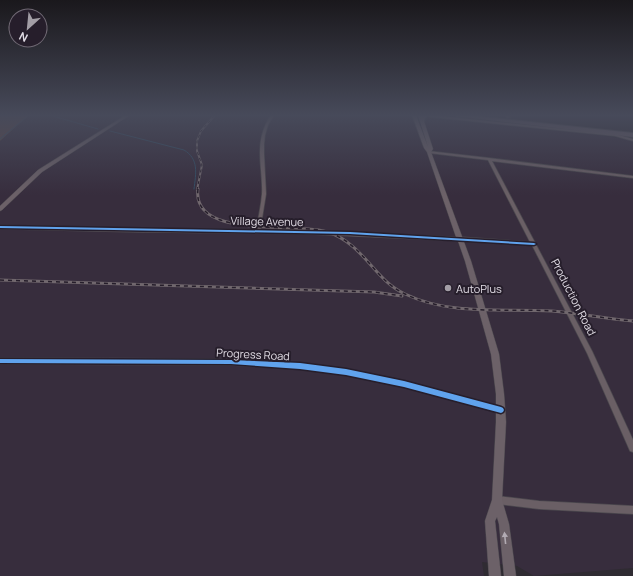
<svg xmlns="http://www.w3.org/2000/svg" width="633" height="576" font-family="Manrope,sans-serif">
  <style>
    .built { fill: #372d3d }
    .green { fill: #5c4544 }
    .lines { fill: none; stroke-linecap: round; stroke-linejoin: round }
    .stream { stroke: #334e65; stroke-width: 1 }
    .street-casing { stroke: #4b484e; stroke-width: 1.5 }
    .secondary-casing { stroke: #4b484e; stroke-width: 1 }
    .primary-casing { stroke: #4b484e; stroke-width: 2 }
    .street { fill: #6a5f65; fill-rule: evenodd }
    .secondary { fill: #6c6168; fill-rule: evenodd }
    .primary { fill: #6b5f68; fill-rule: evenodd }
    .rail-far1-casing { stroke: #70676d; stroke-width: 2 }
    .rail-casing { stroke: #70676d; stroke-width: 3 }
    .rail-far1 { stroke: #261e2b; stroke-width: 1; stroke-dasharray: 3; stroke-linecap: butt }
    .rail { stroke: #261e2b; stroke-width: 1.5; stroke-dasharray: 4; stroke-linecap: butt }
    .cycleway-casing { stroke: #261e2b; stroke-width: 3 }
    .cycleway { fill: #60a3ed; fill-rule: evenodd }
    .oneway { fill: #b2abb3 }
    .poi-dot { fill: #a39ea6; stroke: #261e2b; stroke-width: 1.5 }
    .labels { text-anchor: middle; dominant-baseline: central; stroke-width: 4; stroke-linejoin: round; paint-order: stroke }
    .street-label { font-size: 11px; fill: #e1dce5; stroke: #261e2b }
    .poi-label { font-size: 11px; fill: #e1dce5; stroke: #261e2b; text-anchor: start }
  </style>
  <rect width="100%" height="100%" fill="#2f2b32"/>
  <path class="built" d="M 29,115 L 420,115 L 578,132 L 633,140 L 633,568 L 534,576 L 517,566 L 482,562 L 484,576 L 0,576 L 0,141 Z"/>
  <path class="green" d="M 0,115 L 29,115 L 0,141 Z"/>
  <g class="lines">
    <path class="stream" d="M 49,115 L 98,129
      M 110,131 L 184,150 C 199,159 196,173 194,189
      M 0,139 L 29,115"/>
    <g class="street-casing">
      <path id="street" d="M 120,115 L 124,115 L 128,116 L 126,117 Z
        M 271,115 L 274,115 L 268,125 L 265,135 L 264,144 L 264,154 L 266,194 L 260,231 L 258,232 L 256,231 C 258,219 261,206 262,194 C 263,174 257,154 262,135 C 264,127 267,121 271,115 Z
        M 430,115 L 615,134 L 633,139 L 633,141 L 615,136 L 431,117 L 429,116 Z
        M 505,115 L 508,115 L 510,117 L 507,118 Z
        M 428,151 L 489,158 L 633,176 L 633,178 L 492,161 L 592,351 L 633,440 L 633,452 L 630,451 L 587,353 L 532,245 L 460,241 L 458,239 L 460,237 L 530,242 L 488,160 L 429,153 L 428,153 Z
        M 0,358 L 231,359 L 300,363 L 346,369 L 404,381 L 501,407 L 503,408 L 505,410 L 503,412 L 501,413 L 404,387 L 346,375 L 300,369 L 231,365 L 0,364 Z
        M 497,496 L 539,501 L 633,506 L 633,514 L 539,509 L 497,504 L 494,503 L 493,500 L 494,497 Z"/>
    </g>
    <g class="secondary-casing">
      <path id="secondary" d="M 126,115 L 130,115 L 42,172 L 2,210 L 0,211 L 0,206 L 38,170 Z
        M 412,115 L 416,115 L 428,147 L 418,115 L 422,115 L 433,149 L 431,152 L 471,261 L 499,354 L 504,394 L 506,422 L 502,500 L 509,524 L 516,576 L 504,576 L 499,524 L 497,517 L 495,521 L 501,576 L 489,576 L 485,521 L 492,500 L 496,422 L 496,394 L 491,354 L 465,261 L 458,241 L 303,234 L 126,232 L 0,229 L 0,225 L 126,228 L 303,230 L 456,237 L 427,152 L 424,148 Z"/>
    </g>
    <g class="primary-casing">
      <path id="primary" d="M 424,115 L 429,115 L 425,118 L 424,121 L 420,121 L 421,117 Z
        M 454,115 L 465,115 L 633,133 L 633,137 L 456,116 Z"/>
    </g>
    <use href="#street" class="street"/>
    <use href="#secondary" class="secondary"/>
    <use href="#primary" class="primary"/>
    <g class="rail-far1-casing">
      <path id="rail-far1" d="M 197,190 L 202,165 L 197,151 L 197,141 L 201,131 L 215,115"/>
    </g>
    <g class="rail-casing">
      <path id="rail" d="M 198,189 C 191,240 299,222 328,232 C 365,245 373,279 405,294 C 451,316 503,308 552,311 C 579,313 606,319 633,321
        M 0,280 L 374,292 L 402,296"/>
    </g>
    <use href="#rail-far1" class="rail-far1"/>
    <use href="#rail" class="rail"/>
    <g class="cycleway-casing">
      <path id="cycleway" d="M 0,226 L 350,232 L 534,243 L 536,244 L 534,245 L 350,234 L 0,228 Z
        M 0,359 L 231,360 L 300,363 L 346,369 L 404,381 L 501,407 L 503,408 L 504,410 L 503,412 L 501,413 L 404,387 L 346,375 L 300,369 L 231,364 L 0,363 Z"/>
    </g>
    <use href="#cycleway" class="cycleway"/>
  </g>
  <defs><path id="oneway-solid" d="M-6-.8H1V-3.2L6.5 0L1 3.2V.8H-6Z"/></defs>
  <use class="oneway" href="#oneway-solid" transform="translate(505 538) rotate(-96)"/>
  <linearGradient id="sky" x2="0" y2="1"><stop stop-color="#1a181c"/><stop offset="0.59" stop-color="#474a5a"/><stop offset="1" stop-color="#474a5a" stop-opacity="0"/></linearGradient>
  <rect width="633" height="195" fill="url(#sky)"/>
  <circle class="poi-dot" cx="448" cy="288" r="4"/>
  <g class="labels">
    <g class="street-label">
      <text transform="translate(267 221) rotate(1)">Village Avenue</text>
      <text transform="translate(574 297) rotate(63)">Production Road</text>
      <text transform="translate(253 354) rotate(3)">Progress Road</text>
    </g>
    <g class="poi-label">
      <text x="456" y="288">AutoPlus</text>
    </g>
  </g>
  <g transform="translate(28 28) rotate(207)"><circle r="19" fill="#261e2b" stroke="#716a75"/>
  <path d="M0-3L7 15L0 10L-7 15Z" fill="#a39ea6"/>
  <text y="-6" font-size="11" font-weight="bold" text-anchor="middle" fill="#e1dce5">N</text>
  </g>
</svg>
